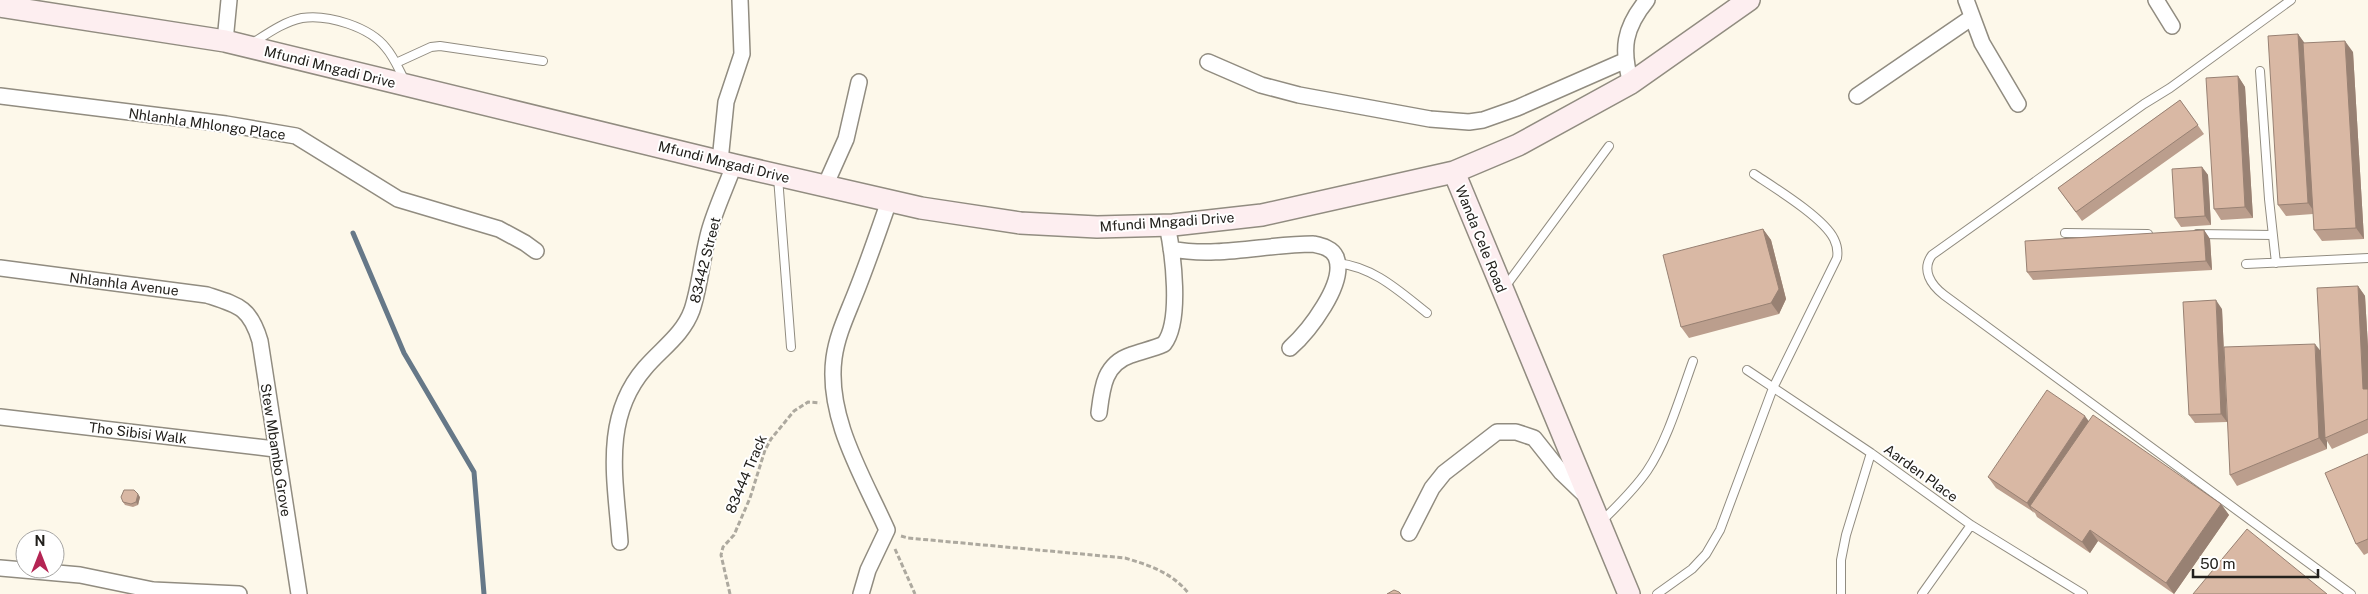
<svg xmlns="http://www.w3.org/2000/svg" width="2368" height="594" font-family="'Public Sans',sans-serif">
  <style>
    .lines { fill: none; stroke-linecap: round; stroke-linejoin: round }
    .stream { stroke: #667888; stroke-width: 5 }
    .lane-casing { stroke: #918c80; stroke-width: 10 }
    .street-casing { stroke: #918c80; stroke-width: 18 }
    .secondary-casing { stroke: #918c80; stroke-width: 24 }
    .path { stroke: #ada99f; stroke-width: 3; stroke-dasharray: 5 2.5; stroke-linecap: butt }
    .lane { stroke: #fff; stroke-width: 8 }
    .street { stroke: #fff; stroke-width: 15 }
    .secondary { stroke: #fdeef0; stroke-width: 21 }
    .wall { fill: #bb9e8d }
    .shaded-wall { fill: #988173 }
    .building { fill: #d9b8a4; stroke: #988173 }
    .labels { text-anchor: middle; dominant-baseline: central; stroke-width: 4; stroke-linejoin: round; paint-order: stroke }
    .street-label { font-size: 14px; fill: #22201c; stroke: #fff }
  </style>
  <rect width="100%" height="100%" fill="#fdf8ea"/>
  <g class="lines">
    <path class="stream" d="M 353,233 L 404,353 L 474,472 L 484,594"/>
    <g class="lane-casing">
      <path id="lane" d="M 2291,0 L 2170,88 L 2144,104 L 1932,255 C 1921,270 1931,285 1944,295 L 2351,594
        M 251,44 C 267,34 283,22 302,18 C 328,14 370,27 386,48 C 394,57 399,70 405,81
        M 396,63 L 431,47 L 440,46 L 543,61
        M 2260,71 L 2269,199 L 2276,263
        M 778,177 L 791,347
        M 2065,233 L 2148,234
        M 2197,234 L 2273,235
        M 1337,263 C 1374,267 1399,291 1427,313
        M 2246,264 L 2368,258
        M 1505,287 L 1609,146
        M 1747,370 L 1871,453 L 1971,525 L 2083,594
        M 1601,522 C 1617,506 1634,490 1647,471 C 1667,442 1681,394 1693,361
        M 1657,594 L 1692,569 L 1706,554 L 1720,530 L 1773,388 L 1837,258 C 1838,252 1837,245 1834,239 C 1824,218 1775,188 1754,174
        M 1841,594 L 1841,560 L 1846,535 L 1871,453
        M 1922,594 L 1971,525"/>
    </g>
    <g class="street-casing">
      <path id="street" d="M 1966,0 L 1982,43 L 2018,104
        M 2156,0 L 2172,26
        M 225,41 L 229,0
        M 1208,62 L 1261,85 L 1299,95 L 1430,119 L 1469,122 L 1483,120 L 1517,108 L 1624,61
        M 1631,83 C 1621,49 1624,28 1647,0
        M 0,96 L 226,124 L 296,136 L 398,199 L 499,229 L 525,243 L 536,251
        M 1857,96 L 1971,18
        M 720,161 L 726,102 L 742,54 L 740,0
        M 825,186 L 846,139 L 859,82
        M 1171,249 C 1219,258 1266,244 1313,244 C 1322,246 1332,248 1336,257 C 1347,283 1308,332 1290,348
        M 0,268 L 207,295 C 238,305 250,307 260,341 L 299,594
        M 1099,413 C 1102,388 1104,364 1131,355 C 1142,351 1153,349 1164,344 C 1182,321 1173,253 1167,225
        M 0,417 L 275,449
        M 1409,533 L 1432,488 L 1444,473 L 1497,432 L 1516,432 L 1534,438 L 1561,472 L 1586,496
        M 620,542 C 616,482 601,419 645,368 C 661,349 683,335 692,310 C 700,286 702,258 709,232 C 715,210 726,187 734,165
        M 0,568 L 80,575 L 153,590 L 239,594
        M 861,594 L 868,570 L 887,530 C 864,478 826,418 834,358 C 837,336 846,317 854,297 C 867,265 878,233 889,201"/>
    </g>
    <g class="secondary-casing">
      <path id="secondary" d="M 0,6 L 225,41 L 734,165 L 921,208 L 1020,223 L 1097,227 L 1173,225 L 1262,215 L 1454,172 L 1518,145 L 1631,83 L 1749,0
        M 1454,172 L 1629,594"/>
    </g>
    <path class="path" d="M 901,536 L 908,538 L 1125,558 C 1149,565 1173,573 1189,594
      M 895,549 L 915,594
      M 730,594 L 721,555 L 723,547 L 734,535 L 750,498 L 765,450 L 771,439 L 794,411 L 808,402 L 820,403"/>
    <use href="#lane" class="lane"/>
    <use href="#street" class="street"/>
    <use href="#secondary" class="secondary"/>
  </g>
  <path class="wall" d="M 2298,34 L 2304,43 L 2353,52 L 2364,239 L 2322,241 L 2314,230 L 2313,214 L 2286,216 L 2278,205 Z
    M 2238,76 L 2245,87 L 2253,218 L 2221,220 L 2214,209 Z
    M 2180,100 L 2204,134 L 2082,221 L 2058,188 Z
    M 2202,167 L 2208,175 L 2211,225 L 2181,227 L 2175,218 Z
    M 1763,229 L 1771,240 L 1786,299 L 1779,314 L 1689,338 L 1681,327 Z
    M 2204,230 L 2210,239 L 2212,270 L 2033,280 L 2027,272 Z
    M 2358,286 L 2365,296 L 2368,347 L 2368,433 L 2332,449 L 2327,441 L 2327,449 L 2237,486 L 2230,475 L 2320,350 Z
    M 2222,309 L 2227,422 L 2195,423 L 2189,415 Z
    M 2089,421 L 2221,504 L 2229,515 L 2174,594 L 2098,541 L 2090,553 L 2037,517 L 2035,513 L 1996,488 L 1988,477 Z
    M 2368,454 L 2368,553 L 2364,555 L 2356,544 Z
    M 140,497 L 138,505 L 133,507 L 125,505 L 123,502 Z"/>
  <path class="shaded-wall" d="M 2298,34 L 2306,45 L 2316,214 L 2308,203 Z
    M 2345,41 L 2353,52 L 2364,239 L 2356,228 Z
    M 2238,76 L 2245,87 L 2253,218 L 2245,207 Z
    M 2202,167 L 2208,175 L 2211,225 L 2205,216 Z
    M 1763,229 L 1771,240 L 1786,299 L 1779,314 L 1771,303 Z
    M 2204,230 L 2210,239 L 2212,270 L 2206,261 Z
    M 2358,286 L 2365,296 L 2368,347 L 2368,396 L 2363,389 Z
    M 2216,300 L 2222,309 L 2227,422 L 2221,414 Z
    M 2315,344 L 2323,354 L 2325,438 L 2327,441 L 2327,449 L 2319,438 Z
    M 2085,416 L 2093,427 L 2030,506 L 2034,514 L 2027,503 Z
    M 138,494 L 140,497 L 138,505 L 136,502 Z
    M 2221,504 L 2229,515 L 2174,594 L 2166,583 Z
    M 2090,530 L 2098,541 L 2090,553 L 2082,542 Z"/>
  <path class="building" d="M 2298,34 L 2308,203 L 2278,205 L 2268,36 Z
    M 2345,41 L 2356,228 L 2314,230 L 2303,43 Z
    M 2238,76 L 2245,207 L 2214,209 L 2206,78 Z
    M 2180,100 L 2198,125 L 2076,212 L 2058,188 Z
    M 2202,167 L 2205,216 L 2175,218 L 2172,169 Z
    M 1763,229 L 1779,289 L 1771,303 L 1681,327 L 1663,255 Z
    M 2204,230 L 2206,261 L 2027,272 L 2025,241 Z
    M 2358,286 L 2363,389 L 2368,389 L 2368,419 L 2325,438 L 2317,288 Z
    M 2216,300 L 2221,414 L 2189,415 L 2183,302 Z
    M 2315,344 L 2319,438 L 2230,475 L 2224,347 Z
    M 2047,390 L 2085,416 L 2027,503 L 1988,477 Z
    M 2093,415 L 2221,504 L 2166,583 L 2090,530 L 2082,542 L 2030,506 Z
    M 2368,454 L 2368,539 L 2356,544 L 2325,473 Z
    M 124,490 L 134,490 L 138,494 L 136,502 L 131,504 L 123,502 L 121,497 Z
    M 2247,529 L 2327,594 L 2193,594 Z
    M 1394,590 L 1399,592 L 1401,594 L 1387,594 Z"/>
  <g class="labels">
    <g class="street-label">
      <text transform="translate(330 67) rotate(14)">Mfundi Mngadi Drive</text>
      <text transform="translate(207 124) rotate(8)">Nhlanhla Mhlongo Place</text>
      <text transform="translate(724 162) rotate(14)">Mfundi Mngadi Drive</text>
      <text transform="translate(1167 222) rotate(-4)">Mfundi Mngadi Drive</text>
      <text transform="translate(1481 239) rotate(68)">Wanda Cele Road</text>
      <text transform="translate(705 260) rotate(-76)">83442 Street</text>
      <text transform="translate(124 284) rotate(7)">Nhlanhla Avenue</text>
      <text transform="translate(138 433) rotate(7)">Tho Sibisi Walk</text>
      <text transform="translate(276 450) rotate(81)">Stew Mbambo Grove</text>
      <text transform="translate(1921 473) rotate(36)">Aarden Place</text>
      <text transform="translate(746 474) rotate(-67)">83444 Track</text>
    </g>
  </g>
  <g transform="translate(40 554)"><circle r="24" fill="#ffffff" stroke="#a7a6a4"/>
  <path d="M0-4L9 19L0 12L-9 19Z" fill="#b42554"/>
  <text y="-8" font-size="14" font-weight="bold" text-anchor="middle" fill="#22201c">N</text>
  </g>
  <path d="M2193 569v8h125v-8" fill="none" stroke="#22201c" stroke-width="2.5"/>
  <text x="2200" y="569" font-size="15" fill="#22201c" stroke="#ffffff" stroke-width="4" paint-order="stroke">50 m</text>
</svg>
